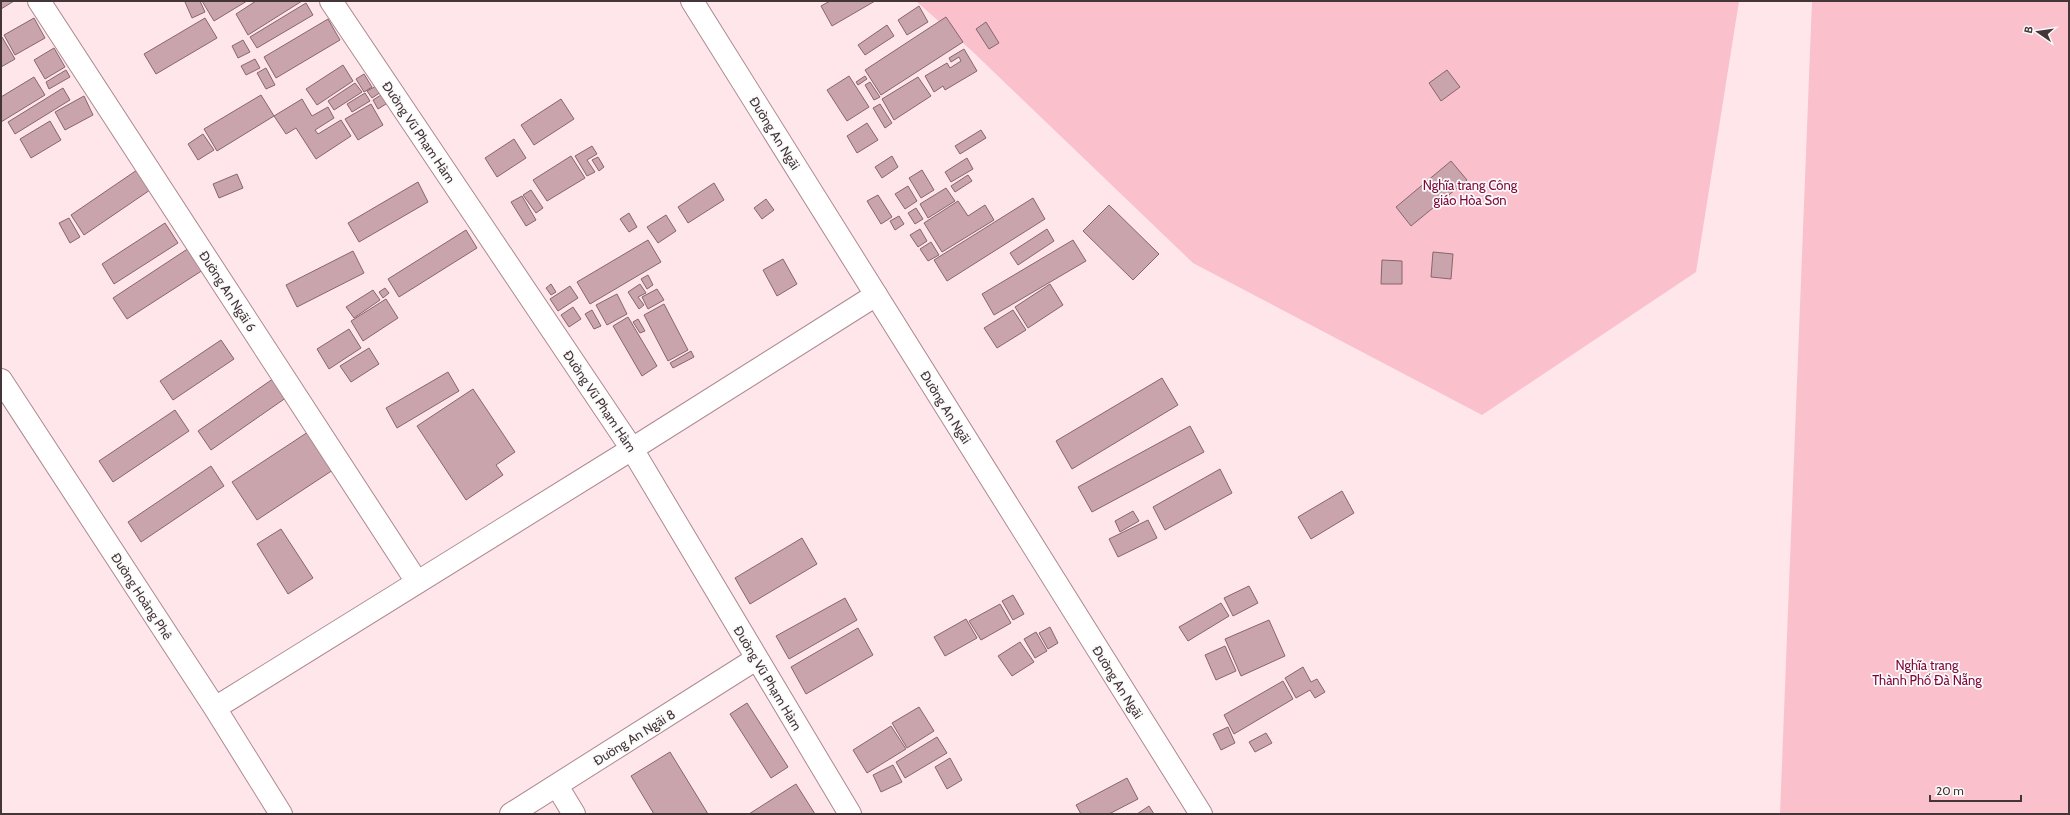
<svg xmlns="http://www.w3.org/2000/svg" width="2070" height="815" font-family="Cabin,sans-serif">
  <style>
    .green { fill: #fac0cc }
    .building { fill: #caa4ac; stroke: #88656c }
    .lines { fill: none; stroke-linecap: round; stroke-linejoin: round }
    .minor-casing { stroke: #ad8990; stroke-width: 24 }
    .major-casing { stroke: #ad8990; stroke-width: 24 }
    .minor { stroke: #fff; stroke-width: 22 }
    .major { stroke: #fff; stroke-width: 22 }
    .labels { text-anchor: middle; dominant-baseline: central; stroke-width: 3.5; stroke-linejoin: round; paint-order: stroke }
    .street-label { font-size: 13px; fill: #443538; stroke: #fafafa }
    .park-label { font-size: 13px; fill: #7f0539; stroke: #fafafa }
  </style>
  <rect width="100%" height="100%" fill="#fee6ea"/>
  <path class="green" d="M 916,1 L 1739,1 L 1696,272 L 1482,415 L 1193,263 L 972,51 Z
    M 1812,1 L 2069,1 L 2069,814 L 1780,814 Z"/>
  <path class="building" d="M 1,1 L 14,1 L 1,9 Z
    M 187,1 L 200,1 L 205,12 L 192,18 L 185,2 Z
    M 202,1 L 247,1 L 214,21 Z
    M 256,1 L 302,1 L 248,35 L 236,14 Z
    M 830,1 L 875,1 L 832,26 L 821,6 Z
    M 306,3 L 313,15 L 257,48 L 250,37 Z
    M 919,6 L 928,22 L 907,35 L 898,20 Z
    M 946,17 L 963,42 L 881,95 L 865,70 Z
    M 34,18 L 45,38 L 15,55 L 4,35 Z
    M 205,18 L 217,38 L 156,74 L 144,54 Z
    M 328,19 L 340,40 L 276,78 L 264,57 Z
    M 986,22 L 999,43 L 989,49 L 976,29 Z
    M 887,25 L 894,36 L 865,55 L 858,45 Z
    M 2,37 L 15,59 L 1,67 L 1,38 Z
    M 243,40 L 250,52 L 238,58 L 232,46 Z
    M 54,48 L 65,67 L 45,79 L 34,60 Z
    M 964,49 L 977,71 L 945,90 L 943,86 L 934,92 L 925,76 L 947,63 L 950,68 L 961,61 L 959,57 L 951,62 L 949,58 Z
    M 255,59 L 260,68 L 246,75 L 241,66 Z
    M 343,65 L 353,81 L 317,105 L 306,89 Z
    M 266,68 L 275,85 L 266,89 L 257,73 Z
    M 66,70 L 70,77 L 49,89 L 46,82 Z
    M 1447,70 L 1460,87 L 1441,101 L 1429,83 Z
    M 364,74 L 372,87 L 364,92 L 356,79 Z
    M 849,76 L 869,107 L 847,121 L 827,90 Z
    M 865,76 L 867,79 L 858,85 L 856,82 Z
    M 34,77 L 45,95 L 1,122 L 1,97 Z
    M 918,77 L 931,96 L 894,120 L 882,99 Z
    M 870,82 L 880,97 L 874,100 L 865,85 Z
    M 355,83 L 362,92 L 334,110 L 328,101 Z
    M 376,86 L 381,92 L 372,98 L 367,91 Z
    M 63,88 L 70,100 L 15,134 L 8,122 Z
    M 389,90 L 394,99 L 378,109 L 373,100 Z
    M 365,93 L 370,101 L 352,112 L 347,104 Z
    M 261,95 L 274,116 L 217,151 L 204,129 Z
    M 84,96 L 93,115 L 65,130 L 55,112 Z
    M 302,99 L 312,116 L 328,107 L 334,118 L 315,130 L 318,134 L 341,120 L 351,136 L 316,159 L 296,128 L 286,134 L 274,116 Z
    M 561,99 L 574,119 L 534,145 L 521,125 Z
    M 371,104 L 383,125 L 358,140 L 345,119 Z
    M 880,104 L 892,123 L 885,128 L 873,108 Z
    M 50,121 L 61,140 L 31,158 L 20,139 Z
    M 867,123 L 878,140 L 857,153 L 847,136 Z
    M 981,130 L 986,138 L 960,154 L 955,146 Z
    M 203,134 L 214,150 L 198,160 L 188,144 Z
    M 514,139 L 526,158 L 497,177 L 485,158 Z
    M 592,146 L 597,154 L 587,160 L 595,172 L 587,176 L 575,156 Z
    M 571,156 L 585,178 L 547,201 L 533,180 Z
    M 892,156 L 898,167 L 882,178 L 875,167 Z
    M 598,157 L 604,167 L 599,171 L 592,160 Z
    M 967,158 L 973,169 L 951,182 L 945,172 Z
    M 1451,161 L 1467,180 L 1411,226 L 1396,207 Z
    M 137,170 L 150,190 L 84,235 L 71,215 Z
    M 922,170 L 934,190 L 921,198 L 909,178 Z
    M 237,174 L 243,188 L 219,198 L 213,184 Z
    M 968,175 L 972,181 L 955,192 L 951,186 Z
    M 418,182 L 428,202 L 359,242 L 348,223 Z
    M 714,183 L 724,200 L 688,223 L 678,207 Z
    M 908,186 L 917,201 L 905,209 L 895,194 Z
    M 946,188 L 955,201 L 928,218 L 920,204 Z
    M 531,190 L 543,208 L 536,213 L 523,195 Z
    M 878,195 L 892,217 L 881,224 L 867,201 Z
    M 522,196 L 536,220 L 526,226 L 511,202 Z
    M 1033,198 L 1045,219 L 947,281 L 934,260 Z
    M 766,199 L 774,210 L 762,219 L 754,208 Z
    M 958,201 L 968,216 L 985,205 L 994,220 L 942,252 L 924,223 Z
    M 1109,205 L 1159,254 L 1133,280 L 1083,231 Z
    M 916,208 L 923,219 L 915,224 L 908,213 Z
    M 629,213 L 637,227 L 629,232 L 620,219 Z
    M 666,215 L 676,231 L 658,243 L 647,227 Z
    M 899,216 L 904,224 L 895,230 L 890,221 Z
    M 69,218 L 80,237 L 70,243 L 59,223 Z
    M 165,223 L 178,243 L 114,284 L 102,264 Z
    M 920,229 L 927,241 L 918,247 L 910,235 Z
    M 1047,229 L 1054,241 L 1018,265 L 1010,253 Z
    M 466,230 L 477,248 L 399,297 L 388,279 Z
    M 648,240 L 661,262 L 590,304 L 577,282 Z
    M 1073,240 L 1086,261 L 994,315 L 982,294 Z
    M 931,242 L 939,255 L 928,261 L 920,249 Z
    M 189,248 L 203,270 L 127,319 L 113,298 Z
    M 353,251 L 364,273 L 297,307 L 286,285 Z
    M 1433,252 L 1453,254 L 1451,279 L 1431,277 Z
    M 783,259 L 797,284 L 777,296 L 763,270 Z
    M 1382,260 L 1402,261 L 1402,284 L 1381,284 Z
    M 648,275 L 653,285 L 647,289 L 641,279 Z
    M 551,284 L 556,292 L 551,295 L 546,288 Z
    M 640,284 L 646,293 L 638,297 L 644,305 L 639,309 L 628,292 Z
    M 1050,284 L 1063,305 L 1028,328 L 1015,307 Z
    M 570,286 L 578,298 L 558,311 L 550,299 Z
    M 385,288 L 389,293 L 383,298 L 379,292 Z
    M 657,289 L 664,300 L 648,309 L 642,297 Z
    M 373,290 L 380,300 L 354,318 L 346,307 Z
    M 617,294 L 627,314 L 607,325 L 596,305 Z
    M 386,299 L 398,318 L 363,341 L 351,321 Z
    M 664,304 L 688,350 L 668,361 L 644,315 Z
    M 573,307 L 581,319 L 569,327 L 561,315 Z
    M 592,310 L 601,326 L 594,329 L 585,314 Z
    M 1013,310 L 1026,330 L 997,348 L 984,328 Z
    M 628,317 L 657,366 L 642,376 L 613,326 Z
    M 638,319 L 645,331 L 640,333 L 633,322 Z
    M 349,329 L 361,348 L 329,369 L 317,349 Z
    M 221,340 L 234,359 L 173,400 L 160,381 Z
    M 369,348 L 379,364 L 351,382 L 340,366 Z
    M 691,351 L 694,357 L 673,368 L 670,363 Z
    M 448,372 L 459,391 L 397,428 L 386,408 Z
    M 277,376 L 290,395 L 211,450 L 198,431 Z
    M 1162,378 L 1178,405 L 1072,469 L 1056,441 Z
    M 473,389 L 515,452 L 496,465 L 503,475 L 466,500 L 417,426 Z
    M 175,410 L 189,431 L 113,482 L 99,461 Z
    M 1190,426 L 1204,452 L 1092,512 L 1078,487 Z
    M 308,432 L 333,470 L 257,520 L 232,482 Z
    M 211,466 L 224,486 L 141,542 L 128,522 Z
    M 1220,469 L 1232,493 L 1165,530 L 1153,507 Z
    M 1342,491 L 1354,513 L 1311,539 L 1298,517 Z
    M 1133,511 L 1139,521 L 1120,532 L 1115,521 Z
    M 1148,520 L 1157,538 L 1118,557 L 1109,539 Z
    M 281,529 L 313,578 L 288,594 L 257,544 Z
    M 802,538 L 817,564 L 750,604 L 735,578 Z
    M 1249,586 L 1258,603 L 1233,616 L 1224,598 Z
    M 1013,595 L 1024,614 L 1013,620 L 1002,601 Z
    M 845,598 L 857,620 L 789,659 L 776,636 Z
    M 1221,603 L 1229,616 L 1188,641 L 1179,627 Z
    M 1000,604 L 1011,623 L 981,640 L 969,621 Z
    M 966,619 L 977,638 L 945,656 L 934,637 Z
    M 1269,620 L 1285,656 L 1241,676 L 1225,639 Z
    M 1050,627 L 1058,643 L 1048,649 L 1039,633 Z
    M 858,628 L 873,655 L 806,694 L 791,667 Z
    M 1036,632 L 1047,651 L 1035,658 L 1024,639 Z
    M 1020,642 L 1034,662 L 1012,676 L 998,656 Z
    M 1225,646 L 1236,671 L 1216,680 L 1205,655 Z
    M 1303,667 L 1311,682 L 1317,679 L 1325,692 L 1315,698 L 1310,690 L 1296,698 L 1285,678 Z
    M 1283,681 L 1293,699 L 1234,734 L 1224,715 Z
    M 747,703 L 788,767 L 771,778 L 730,714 Z
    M 919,707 L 934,731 L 907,748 L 892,723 Z
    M 891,726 L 906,749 L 867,773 L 853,750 Z
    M 1228,727 L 1235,743 L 1221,750 L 1213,734 Z
    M 1266,733 L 1272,743 L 1255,752 L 1249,742 Z
    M 937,737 L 947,753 L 905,778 L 896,762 Z
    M 670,752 L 708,814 L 654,814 L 631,776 Z
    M 950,758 L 962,780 L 947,789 L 935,767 Z
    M 893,765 L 902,782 L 881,792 L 873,775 Z
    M 1127,778 L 1138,799 L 1109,814 L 1081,814 L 1076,805 Z
    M 796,784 L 815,814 L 749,814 Z
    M 1149,806 L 1154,814 L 1137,814 Z"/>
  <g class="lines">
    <g class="minor-casing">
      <path id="minor" d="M 39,1 L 417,582
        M 331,1 L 632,449 L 850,814
        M 1,380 L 215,708 L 281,814
        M 215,708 L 632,449 L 876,295
        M 557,786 L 574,814
        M 511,814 L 756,659"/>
    </g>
    <g class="major-casing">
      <path id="major" d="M 692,1 L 1201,814"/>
    </g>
    <use href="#minor" class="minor"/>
    <use href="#major" class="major"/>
  </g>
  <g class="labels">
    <g class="street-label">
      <text transform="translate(419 132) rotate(56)">Đường Vũ Phạm Hàm</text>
      <text transform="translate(775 133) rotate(58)">Đường An Ngãi</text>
      <text transform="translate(228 291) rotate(57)">Đường An Ngãi 6</text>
      <text transform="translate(600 401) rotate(56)">Đường Vũ Phạm Hàm</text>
      <text transform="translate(946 407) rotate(58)">Đường An Ngãi</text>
      <text transform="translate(142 596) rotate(57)">Đường Hoàng Phê</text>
      <text transform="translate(768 678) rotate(59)">Đường Vũ Phạm Hàm</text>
      <text transform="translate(1118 682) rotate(58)">Đường An Ngãi</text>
      <text transform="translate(634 737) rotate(-32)">Đường An Ngãi 8</text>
    </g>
    <g class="park-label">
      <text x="1470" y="185">Nghĩa trang Công<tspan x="1470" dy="15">giáo Hòa Sơn</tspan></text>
      <text x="1927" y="665">Nghĩa trang<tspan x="1927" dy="15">Thành Phố Đà Nẵng</tspan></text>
    </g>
  </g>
  <rect width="2070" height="815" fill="none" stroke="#443538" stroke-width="4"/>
  <g transform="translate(2038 32) rotate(283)" stroke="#fafafa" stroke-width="3" paint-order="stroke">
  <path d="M0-3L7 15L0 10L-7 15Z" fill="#443538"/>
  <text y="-6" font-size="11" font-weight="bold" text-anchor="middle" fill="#443538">B</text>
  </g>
  <path d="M1930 795v6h91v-6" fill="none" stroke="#443538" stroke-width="2"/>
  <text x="1936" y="795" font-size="12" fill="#443538" stroke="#fafafa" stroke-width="3" paint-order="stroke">20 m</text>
</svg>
